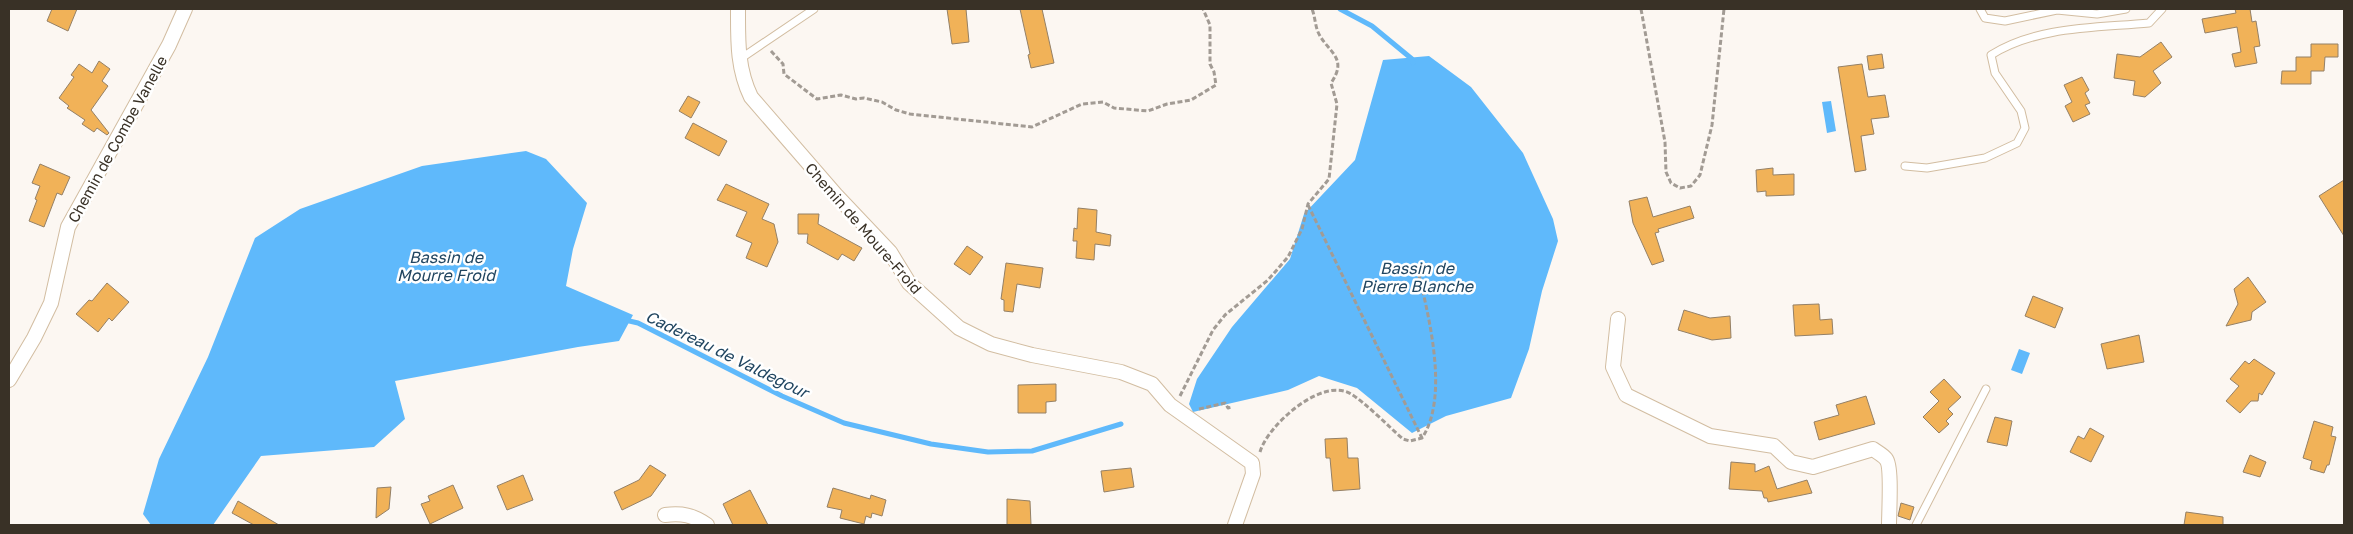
<svg xmlns="http://www.w3.org/2000/svg" width="2353" height="534" font-family="'Golos Text',sans-serif">
  <style>
    .water { fill: #5fb9fb }
    .lines { fill: none; stroke-linecap: round; stroke-linejoin: round }
    .stream { stroke: #5fb9fb; stroke-width: 5 }
    .building { fill: #f1b258; stroke: #948066 }
    .service-casing { stroke: #d2bda1; stroke-width: 9 }
    .minor-casing { stroke: #d2bda1; stroke-width: 16 }
    .path { stroke: #a29b94; stroke-width: 3; stroke-dasharray: 5 2.5; stroke-linecap: butt }
    .service { stroke: #fff; stroke-width: 7 }
    .minor { stroke: #fff; stroke-width: 14 }
    .labels { text-anchor: middle; dominant-baseline: central; stroke-width: 5; stroke-linejoin: round; paint-order: stroke }
    .street-label { font-size: 15px; fill: #393126; stroke: #fff }
    .water-label { font-size: 16px; font-style: italic; fill: #204560; stroke: #fff }
  </style>
  <rect width="100%" height="100%" fill="#fcf7f2"/>
  <path class="water" d="M 1429,56 L 1471,87 L 1523,153 L 1553,219 L 1558,241 L 1542,291 L 1529,349 L 1511,398 L 1446,416 L 1412,433 L 1357,388 L 1319,376 L 1288,390 L 1193,412 L 1189,404 L 1197,379 L 1232,327 L 1290,259 L 1304,214 L 1355,160 L 1383,60 Z
    M 1831,101 L 1836,131 L 1827,133 L 1822,102 Z
    M 526,151 L 546,159 L 587,203 L 573,249 L 566,286 L 633,315 L 619,341 L 578,347 L 395,381 L 405,419 L 374,447 L 261,456 L 213,525 L 151,525 L 143,514 L 159,459 L 208,357 L 255,238 L 300,209 L 422,166 Z
    M 2019,349 L 2030,353 L 2022,374 L 2011,370 Z"/>
  <g class="lines">
    <path class="stream" d="M 1340,9 L 1372,26 L 1412,59 L 1413,63
      M 625,320 L 638,323 L 782,396 L 844,423 L 931,444 L 988,452 L 1032,451 L 1121,424"/>
  </g>
  <path class="building" d="M 52,9 L 77,9 L 68,31 L 47,21 Z
    M 947,9 L 966,9 L 969,42 L 952,44 Z
    M 1020,9 L 1042,9 L 1054,63 L 1031,68 L 1028,55 L 1030,54 Z
    M 2235,9 L 2250,9 L 2252,22 L 2256,21 L 2260,46 L 2254,47 L 2257,63 L 2235,67 L 2232,54 L 2241,52 L 2237,27 L 2205,33 L 2202,19 L 2236,13 Z
    M 2161,42 L 2172,57 L 2153,71 L 2161,83 L 2145,97 L 2133,95 L 2135,81 L 2114,78 L 2117,54 L 2140,57 Z
    M 2311,44 L 2338,44 L 2338,57 L 2325,57 L 2324,71 L 2311,71 L 2311,84 L 2281,84 L 2282,71 L 2296,71 L 2296,57 L 2311,57 Z
    M 1882,54 L 1884,68 L 1869,70 L 1867,56 Z
    M 99,61 L 110,69 L 102,81 L 108,86 L 91,110 L 109,133 L 107,135 L 97,128 L 94,132 L 82,124 L 85,120 L 67,108 L 69,106 L 59,98 L 74,77 L 71,75 L 79,64 L 92,73 Z
    M 1862,64 L 1868,97 L 1885,95 L 1889,117 L 1871,119 L 1874,134 L 1861,136 L 1866,170 L 1855,172 L 1838,67 Z
    M 2082,77 L 2089,90 L 2085,93 L 2090,103 L 2085,105 L 2090,114 L 2073,122 L 2065,106 L 2072,102 L 2064,85 Z
    M 688,96 L 700,102 L 691,118 L 679,111 Z
    M 693,123 L 727,141 L 719,156 L 685,138 Z
    M 40,164 L 70,177 L 62,195 L 57,193 L 44,227 L 29,221 L 37,200 L 35,199 L 40,186 L 32,183 Z
    M 1773,168 L 1773,175 L 1794,174 L 1794,195 L 1766,196 L 1766,191 L 1757,192 L 1756,170 Z
    M 2344,180 L 2344,236 L 2319,196 Z
    M 726,184 L 769,204 L 762,219 L 774,224 L 778,242 L 767,267 L 746,258 L 752,243 L 736,236 L 747,212 L 717,200 Z
    M 1647,197 L 1653,217 L 1690,206 L 1694,218 L 1658,229 L 1659,232 L 1655,233 L 1664,261 L 1652,265 L 1633,223 L 1629,201 Z
    M 1078,208 L 1097,210 L 1096,232 L 1111,235 L 1110,246 L 1095,244 L 1094,260 L 1076,258 L 1077,241 L 1073,241 L 1074,228 L 1077,229 Z
    M 798,214 L 819,214 L 818,224 L 862,248 L 854,261 L 842,254 L 838,260 L 807,243 L 808,234 L 798,234 Z
    M 967,246 L 983,257 L 970,275 L 954,264 Z
    M 1006,263 L 1043,268 L 1040,288 L 1017,284 L 1013,312 L 1004,311 L 1004,300 L 1001,299 Z
    M 2248,277 L 2266,302 L 2252,312 L 2251,320 L 2226,326 L 2238,304 L 2234,289 Z
    M 107,283 L 129,302 L 112,321 L 109,318 L 98,332 L 76,314 L 89,300 L 92,301 Z
    M 2033,296 L 2063,308 L 2055,328 L 2025,316 Z
    M 1819,304 L 1820,320 L 1832,319 L 1833,334 L 1795,336 L 1793,305 Z
    M 1684,310 L 1710,318 L 1730,316 L 1731,338 L 1712,340 L 1678,330 Z
    M 2139,335 L 2144,362 L 2107,369 L 2101,344 Z
    M 2254,359 L 2275,373 L 2262,395 L 2259,393 L 2258,401 L 2251,401 L 2240,413 L 2226,401 L 2239,386 L 2230,379 L 2245,361 L 2249,364 Z
    M 1944,379 L 1961,397 L 1948,409 L 1953,414 L 1946,421 L 1949,424 L 1939,433 L 1923,417 L 1939,401 L 1930,392 Z
    M 1056,384 L 1056,401 L 1046,402 L 1046,413 L 1018,413 L 1018,385 Z
    M 1866,396 L 1875,424 L 1819,440 L 1814,422 L 1839,415 L 1836,405 Z
    M 1995,417 L 2012,421 L 2007,446 L 1987,442 Z
    M 2314,421 L 2333,427 L 2331,436 L 2336,437 L 2329,465 L 2327,465 L 2324,473 L 2310,469 L 2312,461 L 2303,458 Z
    M 2090,428 L 2104,436 L 2091,462 L 2070,452 L 2078,436 L 2084,439 Z
    M 1347,438 L 1348,458 L 1358,458 L 1360,489 L 1333,491 L 1330,458 L 1326,458 L 1325,439 Z
    M 2250,455 L 2266,462 L 2260,477 L 2243,472 Z
    M 1731,462 L 1755,464 L 1755,472 L 1769,466 L 1777,489 L 1807,480 L 1812,493 L 1768,502 L 1767,498 L 1764,498 L 1762,491 L 1729,489 Z
    M 650,465 L 666,475 L 651,496 L 622,510 L 614,492 L 639,480 Z
    M 1131,468 L 1134,487 L 1104,492 L 1101,471 Z
    M 523,475 L 533,500 L 507,510 L 497,486 Z
    M 453,485 L 463,508 L 430,524 L 421,504 L 430,501 L 428,496 Z
    M 391,487 L 389,509 L 376,518 L 377,488 Z
    M 833,488 L 870,499 L 871,495 L 886,500 L 882,516 L 872,513 L 871,518 L 866,516 L 864,524 L 840,518 L 842,510 L 827,507 Z
    M 750,490 L 768,525 L 733,525 L 723,504 Z
    M 1007,499 L 1030,501 L 1031,525 L 1007,525 Z
    M 238,501 L 279,525 L 254,525 L 232,513 Z
    M 1901,503 L 1914,507 L 1910,520 L 1898,516 Z
    M 2186,512 L 2223,517 L 2223,525 L 2184,525 Z"/>
  <g class="lines">
    <g class="service-casing">
      <path id="service" d="M 1980,9 L 1985,18 L 2005,21 L 2057,10 L 2097,14 L 2126,9
        M 740,59 L 814,9
        M 1905,166 L 1927,168 L 1985,158 L 2017,143 L 2025,128 L 2021,111 L 1995,73 L 1991,55 C 2037,26 2096,28 2149,23 L 2162,9
        M 1916,525 L 1986,389"/>
    </g>
    <g class="minor-casing">
      <path id="minor" d="M 738,9 C 738,40 737,68 751,97 L 836,195 L 890,252 L 909,283 L 959,328 L 991,344 L 1032,355 L 1121,372 L 1152,384 L 1170,405 L 1252,463 L 1253,474 L 1235,525
        M 1618,319 L 1613,367 L 1626,395 L 1710,436 L 1774,446 L 1791,462 L 1813,467 L 1873,449 C 1877,452 1883,455 1886,459 C 1892,466 1889,512 1889,525
        M 9,380 L 34,338 L 51,303 L 68,227 L 169,45 L 185,9
        M 665,515 C 682,513 693,515 707,525"/>
    </g>
    <path class="path" d="M 1641,9 L 1665,142 L 1666,172 L 1671,183 L 1680,188 L 1691,186 L 1700,175 L 1712,125 L 1724,9
      M 771,51 L 783,64 L 784,74 L 817,99 L 841,95 L 856,99 L 864,98 L 882,102 L 896,110 L 910,114 L 1032,127 L 1082,104 L 1103,102 L 1114,108 L 1148,111 L 1167,104 L 1191,100 L 1216,85 L 1214,72 L 1210,64 L 1210,25 L 1203,9
      M 1308,205 L 1422,438
      M 1180,396 L 1213,330 L 1225,315 L 1268,280 L 1288,257 L 1302,229 L 1308,204 L 1329,179 L 1337,104 L 1331,83 C 1349,57 1327,52 1318,32 C 1315,25 1315,16 1312,9
      M 1199,409 L 1225,403 L 1228,408 L 1232,407
      M 1260,452 C 1267,426 1322,376 1351,394 C 1366,403 1389,427 1403,439 L 1410,441 L 1422,438 C 1450,396 1428,313 1417,267"/>
    <use href="#service" class="service"/>
    <use href="#minor" class="minor"/>
  </g>
  <g class="labels">
    <g class="street-label">
      <text transform="translate(117 139) rotate(-61)">Chemin de Combe Vanelle</text>
      <text transform="translate(864 228) rotate(49)">Chemin de Moure-Froid</text>
    </g>
    <g class="water-label">
      <text x="446" y="257">Bassin de<tspan x="446" dy="18">Mourre Froid</tspan></text>
      <text x="1417" y="268">Bassin de<tspan x="1417" dy="18">Pierre Blanche</tspan></text>
      <text transform="translate(727 354) rotate(26)">Cadereau de Valdegour</text>
    </g>
  </g>
  <rect width="2353" height="534" fill="none" stroke="#393126" stroke-width="20"/>
</svg>
